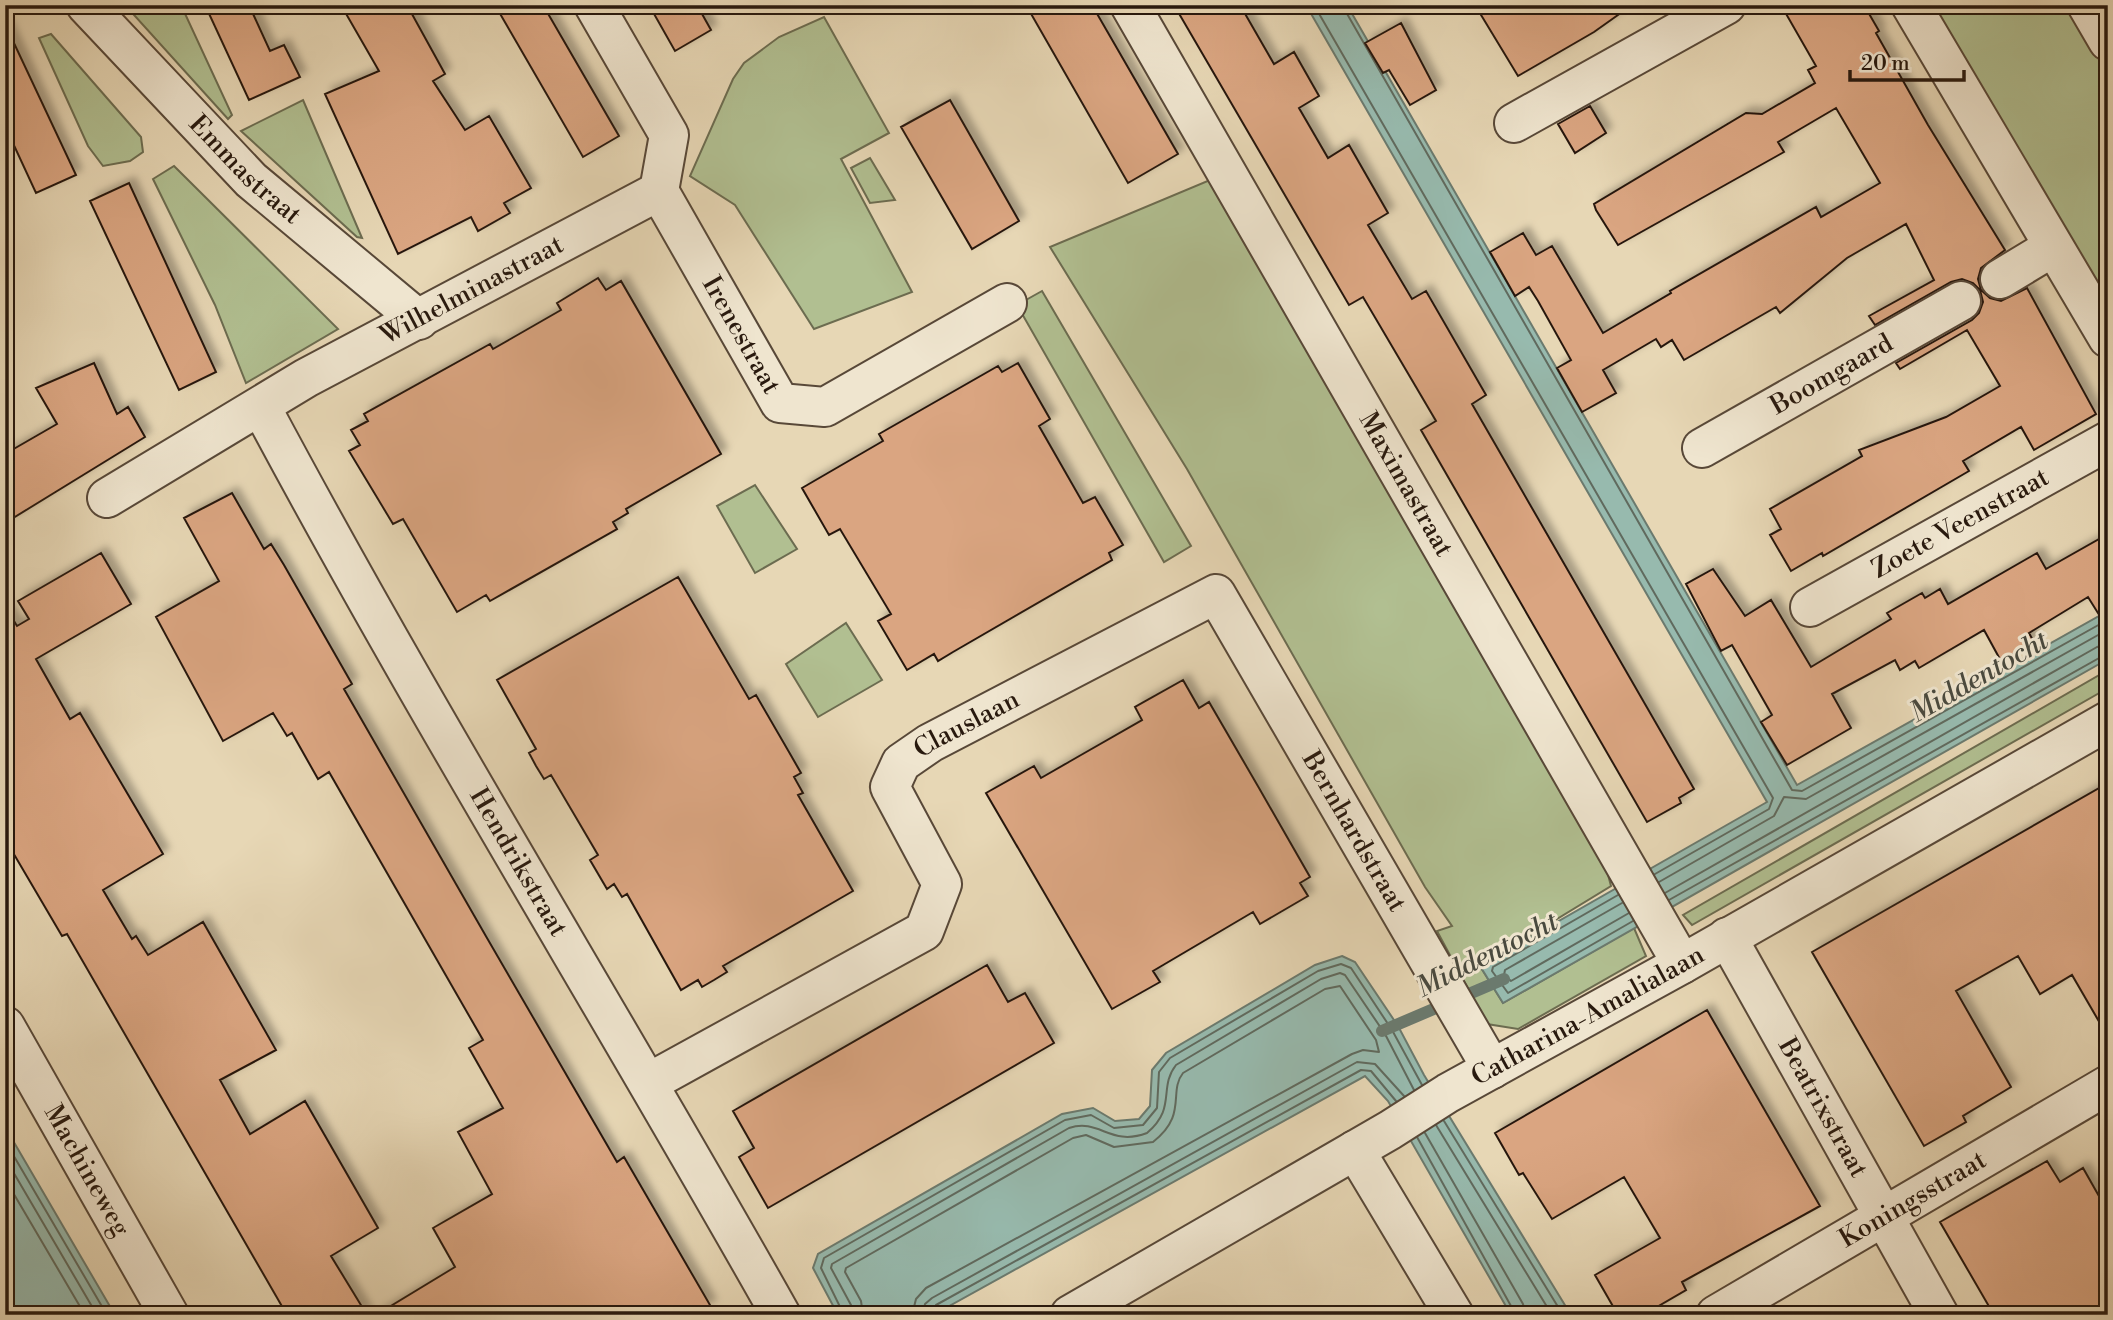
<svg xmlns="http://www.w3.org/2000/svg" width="2113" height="1320" font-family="'Libre Bodoni',serif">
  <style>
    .green { fill: #b1bf91; stroke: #6c6c50; stroke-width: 2 }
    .water { fill: #97baae; stroke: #6b7a6e; stroke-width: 2 }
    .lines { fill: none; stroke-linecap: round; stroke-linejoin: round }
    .shore { stroke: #606a5e; stroke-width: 2 }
    .stream { stroke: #6b7a6e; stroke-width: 12 }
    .building { fill: #daa581; stroke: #28190e; stroke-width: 2; filter: url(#shadow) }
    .minor-casing { stroke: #584838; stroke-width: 42 }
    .minor { stroke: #efe5cf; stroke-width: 38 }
    .labels { text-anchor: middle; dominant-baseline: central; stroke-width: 6; stroke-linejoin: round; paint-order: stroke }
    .street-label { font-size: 26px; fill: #28190e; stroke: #efe5cf }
    .water-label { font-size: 28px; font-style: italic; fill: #49493e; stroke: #efe5cf }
  </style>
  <defs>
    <filter id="shadow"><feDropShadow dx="6" dy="-6" stdDeviation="3.5" flood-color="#0004"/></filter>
  </defs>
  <rect width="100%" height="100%" fill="#e7d7b5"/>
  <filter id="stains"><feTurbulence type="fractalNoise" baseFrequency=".00286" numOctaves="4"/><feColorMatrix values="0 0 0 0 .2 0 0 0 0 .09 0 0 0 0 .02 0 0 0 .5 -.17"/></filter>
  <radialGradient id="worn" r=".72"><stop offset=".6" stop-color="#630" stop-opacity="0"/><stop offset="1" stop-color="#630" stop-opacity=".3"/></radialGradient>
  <path class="green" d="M 125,5 L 181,5 L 232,115 L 228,119 Z
    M 1933,5 L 2069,5 L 2108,68 L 2108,307 Z
    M 824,17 L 889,133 L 841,159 L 912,292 L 814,329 L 735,205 L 690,176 L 733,79 L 744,63 L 779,37 Z
    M 51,34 L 141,137 L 143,152 L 130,161 L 103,166 L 88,146 L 39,38 Z
    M 303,100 L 362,238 L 357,237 L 241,131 Z
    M 870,158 L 895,200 L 870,203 L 851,168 Z
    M 174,166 L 338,329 L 246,383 L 215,305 L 153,179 Z
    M 1210,180 L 1602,852 L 1611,886 L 1480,966 L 1503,1003 L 1634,928 L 1646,956 L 1518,1029 L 1487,1024 L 1437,931 L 1452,926 L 1425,887 L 1187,469 L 1050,247 Z
    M 1042,291 L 1191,546 L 1164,562 L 1017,305 Z
    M 755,485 L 797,549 L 755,573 L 717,506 Z
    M 846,623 L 882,680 L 818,717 L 786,664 Z
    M 2108,670 L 2108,688 L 1692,925 L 1683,915 Z"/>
  <path class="water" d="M 1306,5 L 1347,5 L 1797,785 L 2108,611 L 2108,659 L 1503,1003 L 1480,966 L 1767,802 Z
    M 1342,956 L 1355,962 L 1398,1026 L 1424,1075 L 1571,1315 L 1511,1315 L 1388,1101 L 1365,1076 L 933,1315 L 838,1315 L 813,1268 L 818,1254 L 1062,1114 L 1093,1108 L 1115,1121 L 1139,1119 L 1150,1106 L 1152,1070 L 1166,1053 L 1315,965 Z
    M 5,1127 L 115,1315 L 5,1315 Z"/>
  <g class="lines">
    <path class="shore" d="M 1314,5 L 1773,798 L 1769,809 L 1655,874
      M 1342,5 L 1792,790 L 1802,791 L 2102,623
      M 1659,882 L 1774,816 L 1784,797 L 1806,799 L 2107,630
      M 1665,893 L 2097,647 L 2108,644
      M 1618,895 L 1493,967 L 1492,971 L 1508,993 L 1633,921
      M 1669,900 L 2108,653
      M 1622,903 L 1505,970 L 1504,975 L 1511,981 L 1629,913
      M 1444,1121 L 1563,1315
      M 1436,1125 L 1552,1315
      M 1425,1133 L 1523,1304 L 1525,1315
      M 1417,1137 L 1516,1315
      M 5,1141 L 107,1315
      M 5,1158 L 97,1315
      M 5,1179 L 85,1315
      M 844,1315 L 821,1268 L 824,1258 L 1065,1120 L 1091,1115 L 1114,1128 L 1143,1125 L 1157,1108 L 1159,1072 L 1170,1058 L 1318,971 L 1341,964 L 1351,968 L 1392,1030 L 1422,1085
      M 853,1315 L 851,1305 L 831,1268 L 832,1264 L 1069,1128 C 1100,1118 1110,1147 1147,1133 C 1177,1108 1158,1088 1176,1065 L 1321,979 L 1340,973 L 1345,975 L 1385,1034 L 1414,1090
      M 863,1315 L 861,1301 L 845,1272 L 846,1268 L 1073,1138 L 1086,1135 L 1114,1147 L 1153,1142 C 1188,1115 1168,1092 1183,1073 L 1325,989 L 1340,986 L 1376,1040 L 1379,1052 L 1363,1050 L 1352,1054 L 926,1288 L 916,1299 L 912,1315
      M 923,1315 L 925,1304 L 932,1298 L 1357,1062 L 1375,1064 L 1404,1096
      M 931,1315 L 936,1305 L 1361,1070 L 1371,1071 L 1396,1101"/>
    <path class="stream" d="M 1382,1031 L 1504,979"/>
  </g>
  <path class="building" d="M 205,5 L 249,5 L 270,51 L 284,45 L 300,77 L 249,100 Z
    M 341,5 L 407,5 L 445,74 L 433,81 L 465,130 L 489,116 L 531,188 L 504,203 L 510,213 L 478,231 L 471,217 L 398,254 L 325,94 L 379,71 Z
    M 495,5 L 543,5 L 619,136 L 583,157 Z
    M 649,5 L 697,5 L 711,30 L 675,51 Z
    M 1026,5 L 1092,5 L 1178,154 L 1128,183 Z
    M 1174,5 L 1240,5 L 1274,64 L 1294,52 L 1319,96 L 1299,108 L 1328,158 L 1349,145 L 1388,213 L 1368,225 L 1412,299 L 1426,291 L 1486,395 L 1472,404 L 1694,789 L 1679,798 L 1681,803 L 1647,822 L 1421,430 L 1436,421 L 1363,297 L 1349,305 Z
    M 1475,5 L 1632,5 L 1594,32 L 1518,76 Z
    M 1781,5 L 1864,5 L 1879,31 L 1876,33 L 1928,125 L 2005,250 L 1981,268 L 1978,279 L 1981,290 L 1990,298 L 2001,301 L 2027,288 L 2096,414 L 2034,450 L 2021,427 L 1963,461 L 1969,471 L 1823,556 L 1822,553 L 1791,571 L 1770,535 L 1781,529 L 1770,509 L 1862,456 L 1859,450 L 1946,417 L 2000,386 L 1967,330 L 1900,369 L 1896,363 L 1972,320 L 1979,313 L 1983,302 L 1980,290 L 1973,283 L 1962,279 L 1951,282 L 1875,325 L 1869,316 L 1934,280 L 1906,224 L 1847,258 L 1780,313 L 1776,307 L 1684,360 L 1672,340 L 1661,347 L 1656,339 L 1603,370 L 1616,393 L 1582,412 L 1557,368 L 1571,360 L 1538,301 L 1529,287 L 1515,296 L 1490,252 L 1523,233 L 1536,255 L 1552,246 L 1603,333 L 1671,293 L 1670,291 L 1816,207 L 1821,217 L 1880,183 L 1836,108 L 1778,142 L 1784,152 L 1618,245 L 1596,210 L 1594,204 L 1746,113 L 1762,114 L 1815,83 L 1808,70 L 1816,66 Z
    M 1401,23 L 1436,90 L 1410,105 L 1389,70 L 1383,73 L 1365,43 Z
    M 5,24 L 76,175 L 36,193 L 5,126 Z
    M 950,100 L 1019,221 L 972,249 L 901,127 Z
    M 1590,106 L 1606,133 L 1575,153 L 1558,124 Z
    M 129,183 L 216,372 L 179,390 L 90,201 Z
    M 598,278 L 606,290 L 621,281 L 721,454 L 626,509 L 628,513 L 613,522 L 617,529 L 490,601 L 486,595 L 457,612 L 403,519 L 393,524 L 349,451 L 360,445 L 351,430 L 368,421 L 364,414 L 490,344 L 493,349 L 561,310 L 557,303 Z
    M 94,363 L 117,414 L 128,407 L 145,437 L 5,523 L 5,454 L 57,424 L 36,388 Z
    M 1018,363 L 1050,419 L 1039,426 L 1083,503 L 1095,497 L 1123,545 L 1109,553 L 1112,560 L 953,652 L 938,661 L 934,654 L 907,670 L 878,621 L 891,614 L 840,529 L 829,535 L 802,488 L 883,441 L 879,434 L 998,366 L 1002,372 Z
    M 232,493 L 264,549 L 271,544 L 284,565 L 352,684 L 344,689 L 487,938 L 617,1162 L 624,1157 L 710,1305 L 690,1315 L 376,1315 L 455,1267 L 433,1228 L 492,1194 L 458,1132 L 503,1108 L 469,1048 L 483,1040 L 329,772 L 318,779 L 292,733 L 287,736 L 273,713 L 223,741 L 156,617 L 219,581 L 184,518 Z
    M 2108,534 L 2108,629 L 2088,597 L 2029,633 L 2034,642 L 2001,661 L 1984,630 L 1919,668 L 1915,661 L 1900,670 L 1895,660 L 1832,694 L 1851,728 L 1787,765 L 1761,722 L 1772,715 L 1732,645 L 1721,651 L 1686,584 L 1713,569 L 1745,616 L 1771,600 L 1811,667 L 1891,619 L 1887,613 L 1922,593 L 1925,598 L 1940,589 L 1948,604 L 2037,553 L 2046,569 Z
    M 101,553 L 131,604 L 36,659 L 70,719 L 80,713 L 163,854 L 103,890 L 132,939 L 136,936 L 148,955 L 203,922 L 276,1050 L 220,1080 L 250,1134 L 305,1101 L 378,1228 L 331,1256 L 367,1315 L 287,1315 L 67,934 L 62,936 L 5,839 L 5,606 L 17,626 L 29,619 L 18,601 Z
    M 678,577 L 749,699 L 756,695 L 789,752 L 801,773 L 794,777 L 803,793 L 798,795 L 853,891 L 723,966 L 727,972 L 714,980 L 702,987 L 698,980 L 681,990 L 627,894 L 622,897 L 614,884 L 607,889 L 590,860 L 598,855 L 551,775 L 544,779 L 536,766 L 529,753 L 536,749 L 497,680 Z
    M 1183,680 L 1199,708 L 1209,702 L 1259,788 L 1310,877 L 1300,883 L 1308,896 L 1260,924 L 1253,912 L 1153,971 L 1160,982 L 1112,1009 L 986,793 L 1034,766 L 1041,778 L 1081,755 L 1142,720 L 1135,707 Z
    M 2108,783 L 2108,1037 L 2072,975 L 2040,994 L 2018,956 L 1956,991 L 2011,1087 L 1963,1116 L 1966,1122 L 1924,1146 L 1812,952 Z
    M 987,965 L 1008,1002 L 1025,993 L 1054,1043 L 768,1208 L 739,1157 L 754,1148 L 733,1111 Z
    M 1707,1010 L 1820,1206 L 1682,1282 L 1686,1290 L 1643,1315 L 1618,1315 L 1595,1275 L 1660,1238 L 1624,1177 L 1552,1219 L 1523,1173 L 1519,1175 L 1495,1133 Z
    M 2047,1161 L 2060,1182 L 2083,1168 L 2108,1212 L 2108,1315 L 1994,1315 L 1940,1222 Z"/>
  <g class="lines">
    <g class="minor-casing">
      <g id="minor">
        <path id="s1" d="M 86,5 L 251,180 L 419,320"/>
        <path d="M 594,5 L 669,135 L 659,191"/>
        <path id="s2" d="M 1130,5 L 1682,964"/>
        <path d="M 1911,5 L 2108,338"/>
        <path d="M 2087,5 L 2108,41"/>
        <path d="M 1514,123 L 1726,5"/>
        <path id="s3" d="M 659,191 L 780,403 L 825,407 L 1007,303"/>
        <path d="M 2000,279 L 2053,247"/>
        <path id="s4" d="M 261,407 C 425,715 610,1011 781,1315"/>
        <path id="s5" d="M 1702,448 L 1961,301"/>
        <path id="s6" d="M 107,498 L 306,378 L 659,191"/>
        <path id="s7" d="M 1810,607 L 2108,441"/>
        <path id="s8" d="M 1727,937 L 1939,1315"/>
        <path id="s9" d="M 5,1026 L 169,1315"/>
        <path id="s10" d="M 650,1082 L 924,931 L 942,884 L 890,787 L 901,763 L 930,743 L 1216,594 L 1492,1069"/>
        <path d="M 1355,1150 L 1454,1315"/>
        <path id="s11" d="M 1070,1315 L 1390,1130 L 1448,1093 L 1682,964 L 2108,721"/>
        <path id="s12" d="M 1716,1315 L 2108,1085"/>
      </g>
    </g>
    <use href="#minor" class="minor"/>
  </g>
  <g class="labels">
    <g class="street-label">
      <text stroke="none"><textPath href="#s1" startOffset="229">Emmastraat</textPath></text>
      <text stroke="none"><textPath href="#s6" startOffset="420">Wilhelminastraat</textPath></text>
      <text stroke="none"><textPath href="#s3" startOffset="166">Irenestraat</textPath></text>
      <text stroke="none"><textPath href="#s5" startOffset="149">Boomgaard</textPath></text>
      <text stroke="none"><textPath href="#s2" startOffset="553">Maximastraat</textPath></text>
      <text stroke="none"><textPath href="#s7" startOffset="172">Zoete Veenstraat</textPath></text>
      <text stroke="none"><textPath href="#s10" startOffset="576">Clauslaan</textPath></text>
      <text stroke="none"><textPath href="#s10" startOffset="1132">Bernhardstraat</textPath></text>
      <text stroke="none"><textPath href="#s4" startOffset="523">Hendrikstraat</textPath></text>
      <text stroke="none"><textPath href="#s11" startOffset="598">Catharina-Amalialaan</textPath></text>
      <text stroke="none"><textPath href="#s8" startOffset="196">Beatrixstraat</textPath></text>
      <text stroke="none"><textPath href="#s9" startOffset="166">Machineweg</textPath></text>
      <text stroke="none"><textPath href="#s12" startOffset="228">Koningsstraat</textPath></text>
    </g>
    <g class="water-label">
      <text transform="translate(1979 677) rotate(-30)">Middentocht</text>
      <text transform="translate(1487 955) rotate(-27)">Middentocht</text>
    </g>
  </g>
  <rect width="2113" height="1320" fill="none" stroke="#e7d7b5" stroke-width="28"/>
  <rect x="7" y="7" width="2099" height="1306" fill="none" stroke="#28190e" stroke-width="3.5"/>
  <rect x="14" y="14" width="2085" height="1292" fill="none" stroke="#28190e" stroke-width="2"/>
  <path d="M1850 70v10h114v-10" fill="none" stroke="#28190e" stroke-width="3.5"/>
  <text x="1861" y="70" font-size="21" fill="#28190e" stroke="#efe5cf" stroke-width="5" paint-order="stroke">20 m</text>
  <rect width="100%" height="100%" filter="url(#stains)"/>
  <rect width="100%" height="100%" fill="url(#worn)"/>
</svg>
